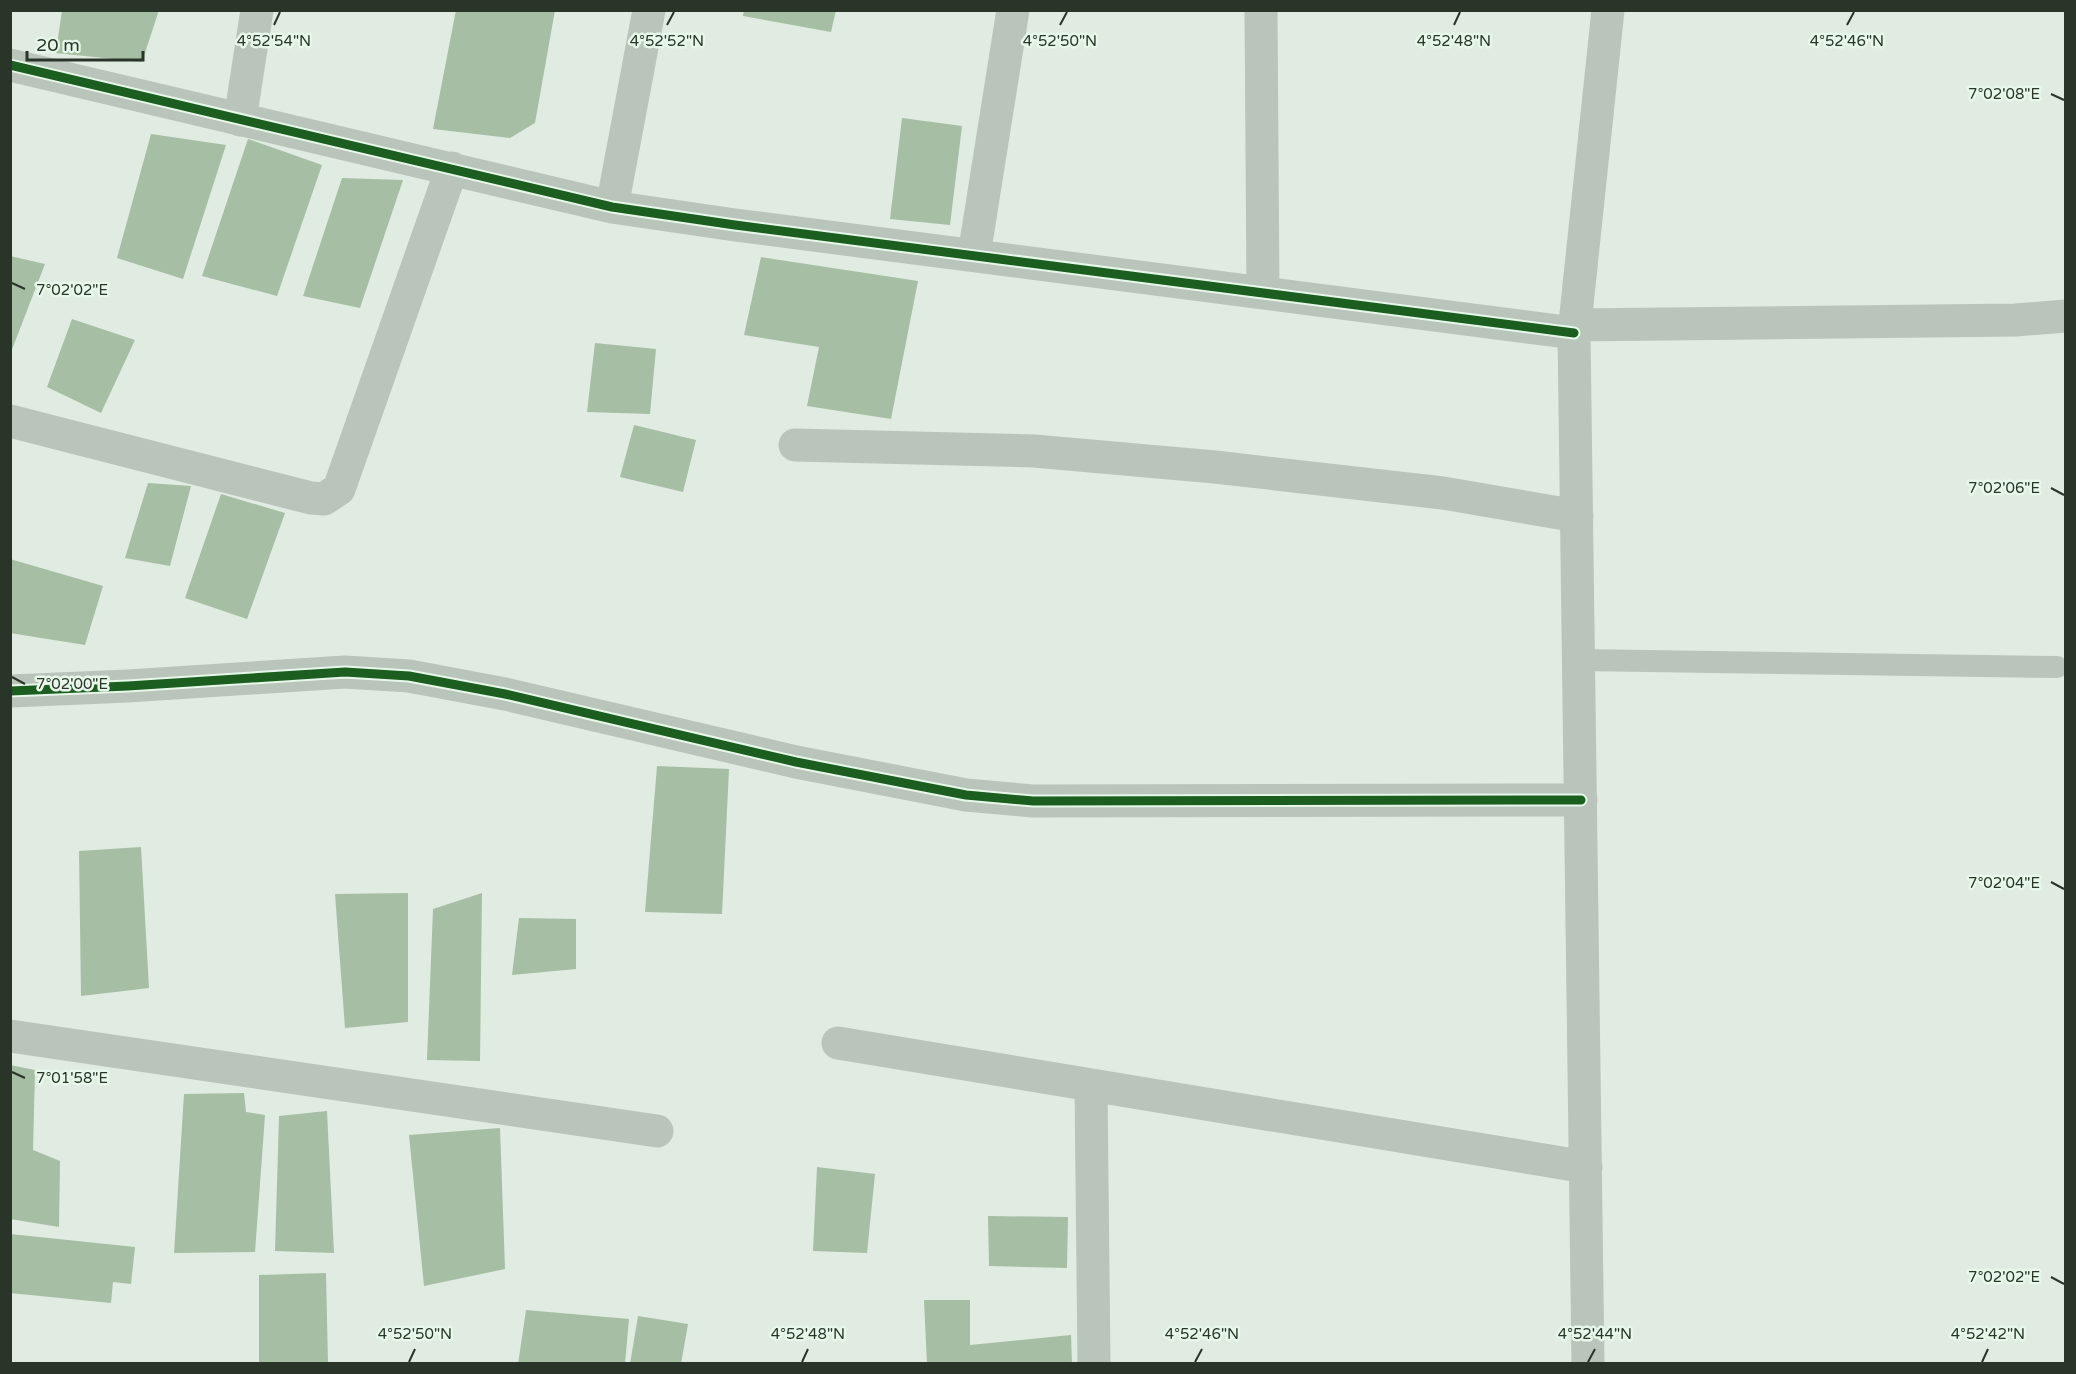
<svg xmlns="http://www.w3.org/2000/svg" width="2076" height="1374" font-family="'Varela Round',sans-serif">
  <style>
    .building { fill: #a6bea3 }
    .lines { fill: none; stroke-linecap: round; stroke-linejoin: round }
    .service { stroke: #b9c4ba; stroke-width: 22 }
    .minor { stroke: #b9c4ba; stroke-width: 33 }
    .cycleway-casing { stroke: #e7f8ea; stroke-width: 13 }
    .cycleway { stroke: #1b5e20; stroke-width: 9 }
    .ticks { fill: none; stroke: #293528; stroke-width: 2 }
    .ticks-label { font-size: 15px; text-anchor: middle; fill: #293528; stroke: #e7f8ea; stroke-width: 5; stroke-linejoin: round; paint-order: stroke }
  </style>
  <rect width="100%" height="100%" fill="#e0ebe2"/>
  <path class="building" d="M 62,10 L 159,10 L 142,62 L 56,53 Z
    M 456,10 L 555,10 L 535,123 L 510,138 L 433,129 Z
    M 744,10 L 836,10 L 831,32 L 743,16 Z
    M 902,118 L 962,126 L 950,225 L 890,219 Z
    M 151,134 L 226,145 L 183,279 L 117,258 Z
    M 248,139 L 322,165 L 277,296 L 202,276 Z
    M 342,178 L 403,180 L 360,308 L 303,296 Z
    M 10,256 L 45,264 L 11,352 L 10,352 Z
    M 761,257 L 918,281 L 891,419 L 807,406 L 819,347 L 744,335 Z
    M 72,319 L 135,340 L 101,413 L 47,387 Z
    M 595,343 L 656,349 L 650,414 L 587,412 Z
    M 634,425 L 696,440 L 683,492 L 620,477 Z
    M 148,483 L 191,486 L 170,566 L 125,558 Z
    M 221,494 L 285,513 L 247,619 L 185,598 Z
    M 10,559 L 103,586 L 85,645 L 10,633 Z
    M 657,766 L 729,769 L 722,914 L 645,912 Z
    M 141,847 L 149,988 L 81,996 L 79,851 Z
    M 408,893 L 408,1022 L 345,1028 L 335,894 Z
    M 482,893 L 480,1061 L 427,1060 L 433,909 Z
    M 519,918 L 576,919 L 576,969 L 512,975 Z
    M 10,1065 L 35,1070 L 33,1150 L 60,1161 L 59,1227 L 10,1219 Z
    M 244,1093 L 246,1112 L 265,1115 L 255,1252 L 174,1253 L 184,1094 Z
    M 327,1111 L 334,1253 L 275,1251 L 279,1116 Z
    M 500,1128 L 505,1269 L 424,1286 L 409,1135 Z
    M 817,1167 L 875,1174 L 867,1253 L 813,1251 Z
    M 988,1216 L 1068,1217 L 1067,1268 L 989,1266 Z
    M 10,1234 L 135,1247 L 131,1284 L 113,1282 L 111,1303 L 10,1293 Z
    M 326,1273 L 328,1364 L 259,1364 L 259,1275 Z
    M 924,1300 L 970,1300 L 970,1345 L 1071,1335 L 1072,1364 L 927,1364 Z
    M 526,1310 L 629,1319 L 625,1364 L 518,1364 Z
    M 638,1316 L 688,1324 L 681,1364 L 630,1364 Z"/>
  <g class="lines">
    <path class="service" d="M 1580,660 L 2057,667"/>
    <path class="minor" d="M 1261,10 L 1263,293
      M 10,65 L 612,207 L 735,225 L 1574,333
      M 240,120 L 257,10
      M 612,207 L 649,10
      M 974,255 L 1013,10
      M 1574,325 L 2016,320 L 2066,316
      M 10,421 L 311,498 L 324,499 L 339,489 L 452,168
      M 795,445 L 1034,451 L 1215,467 L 1443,493 L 1577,516
      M 10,691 L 128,686 L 345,672 L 409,676 L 505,694 L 796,762 L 966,795 L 1033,801 L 1581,800
      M 10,1036 L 657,1131
      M 838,1043 L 1586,1167
      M 1091,1086 L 1094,1364
      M 1588,1364 L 1574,333 L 1608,10"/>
    <g class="cycleway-casing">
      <path id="cycleway" d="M 10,65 L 612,207 L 735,225 L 1574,333
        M 10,691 L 128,686 L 345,672 L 409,676 L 505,694 L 796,762 L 966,795 L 1033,801 L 1581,800"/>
    </g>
    <use href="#cycleway" class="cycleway"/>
  </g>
  <path class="ticks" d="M 274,25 L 280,12M 667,25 L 674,12M 1060,25 L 1067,12M 1454,25 L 1460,12M 1847,25 L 1854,12M 2051,94 L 2064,100M 12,283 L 25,289M 2051,488 L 2064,495M 12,677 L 25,684M 2051,882 L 2064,889M 12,1072 L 25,1078M 2051,1277 L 2064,1284M 409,1362 L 415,1349M 802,1362 L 808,1349M 1195,1362 L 1202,1349M 1588,1362 L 1595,1349M 1982,1362 L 1988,1349"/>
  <g class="ticks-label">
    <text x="274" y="46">4°52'54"N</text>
    <text x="667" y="46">4°52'52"N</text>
    <text x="1060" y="46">4°52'50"N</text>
    <text x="1454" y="46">4°52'48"N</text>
    <text x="1847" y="46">4°52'46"N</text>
    <text x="2004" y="99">7°02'08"E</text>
    <text x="72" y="295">7°02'02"E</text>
    <text x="2004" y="493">7°02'06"E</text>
    <text x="72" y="689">7°02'00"E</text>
    <text x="2004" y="888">7°02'04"E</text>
    <text x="72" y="1083">7°01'58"E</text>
    <text x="2004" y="1282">7°02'02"E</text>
    <text x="415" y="1339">4°52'50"N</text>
    <text x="808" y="1339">4°52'48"N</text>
    <text x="1202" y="1339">4°52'46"N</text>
    <text x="1595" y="1339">4°52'44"N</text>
    <text x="1988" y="1339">4°52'42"N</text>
  </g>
  <rect width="2076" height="1374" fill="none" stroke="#293528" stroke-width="24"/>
  <path d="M27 51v9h116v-9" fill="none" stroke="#293528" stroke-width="3"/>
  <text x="36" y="51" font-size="18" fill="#293528" stroke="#e7f8ea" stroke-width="4.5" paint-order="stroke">20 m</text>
</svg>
